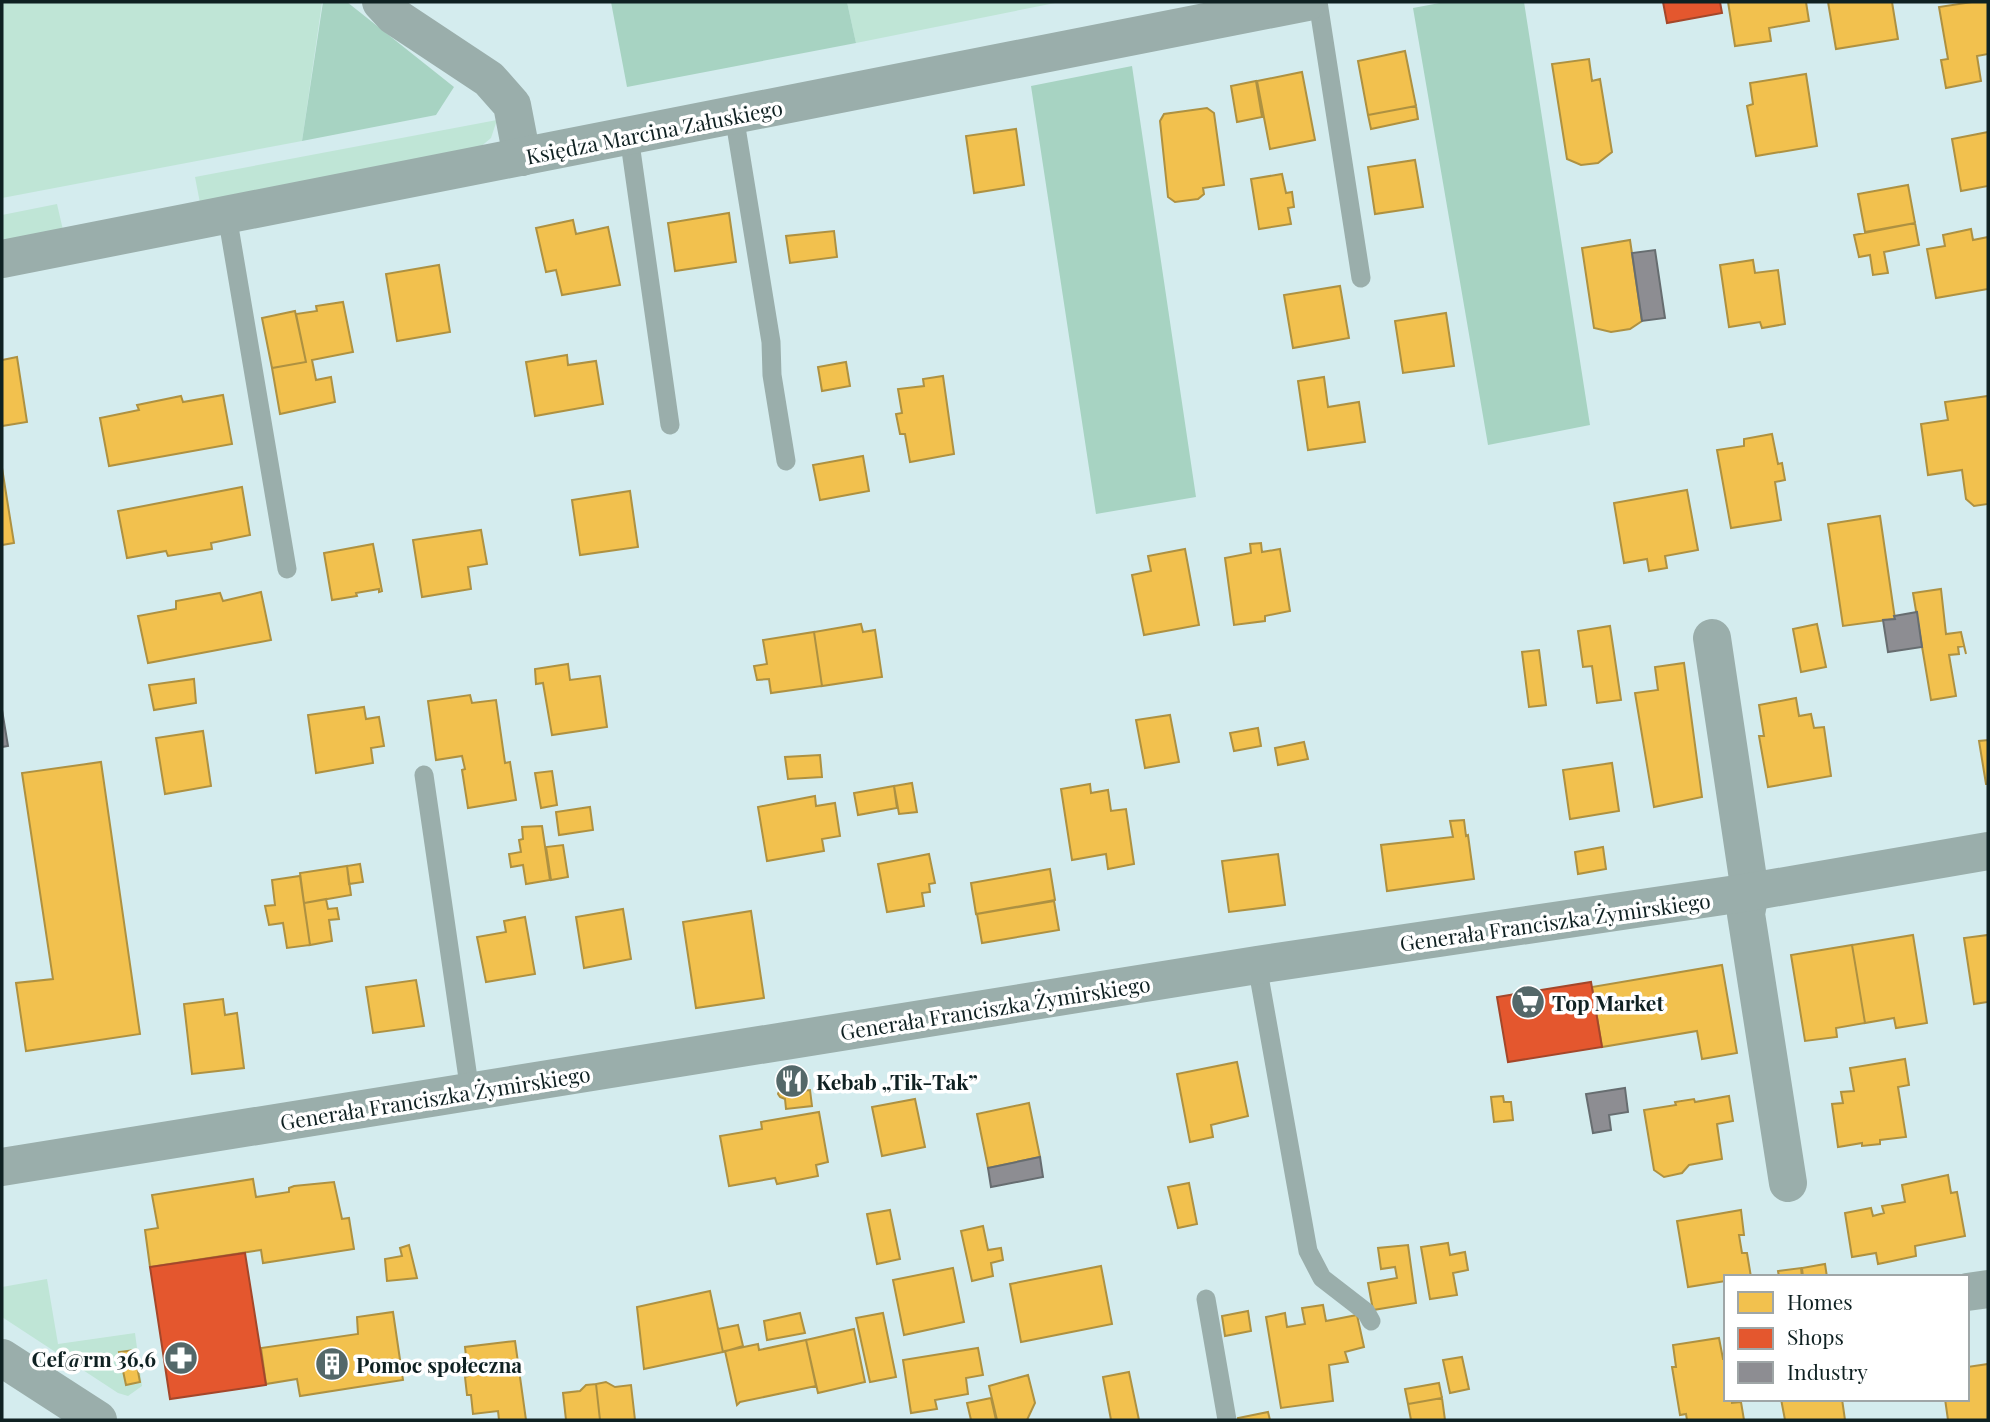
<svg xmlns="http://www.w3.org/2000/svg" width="1990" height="1422" font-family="'Playfair Display',serif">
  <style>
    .green { fill: #bfe5d6 }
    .forest { fill: #a7d3c2 }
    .homes { fill: #f2c14e; stroke: #ae9141; stroke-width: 2 }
    .shops { fill: #e4572e; stroke: #a4472a; stroke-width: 2 }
    .industry { fill: #8d8d92; stroke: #676d70; stroke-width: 2 }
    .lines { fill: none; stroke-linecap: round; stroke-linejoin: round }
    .service { stroke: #9aaeab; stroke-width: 19 }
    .minor { stroke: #9aaeab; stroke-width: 38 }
    .tertiary { stroke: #9aaeab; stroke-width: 38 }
    .labels { text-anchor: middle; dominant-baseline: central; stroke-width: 7; stroke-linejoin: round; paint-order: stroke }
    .street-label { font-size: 21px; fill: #0f2122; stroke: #fff }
    .poi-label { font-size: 21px; font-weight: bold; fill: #0f2122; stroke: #fff; text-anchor: start }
  </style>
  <rect width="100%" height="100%" fill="#d4ecee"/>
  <path class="green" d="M 2,2 L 319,2 L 322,3 L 302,141 L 2,198 Z
    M 847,2 L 1060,2 L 856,43 Z
    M 497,120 L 491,138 L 479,148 L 200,203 L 195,177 Z
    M 57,204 L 63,230 L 2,242 L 2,215 Z
    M 47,1279 L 58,1344 L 135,1333 L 142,1386 L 128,1396 L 118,1393 L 2,1317 L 2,1287 Z"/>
  <path class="forest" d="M 323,2 L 347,2 L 454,87 L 436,115 L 302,141 Z
    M 611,2 L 847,2 L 856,43 L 627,87 Z
    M 1445,2 L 1524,2 L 1590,425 L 1488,445 L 1413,8 Z
    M 1132,66 L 1196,497 L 1096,514 L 1031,86 Z"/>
  <path class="homes" d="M 1728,2 L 1806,2 L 1809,21 L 1769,28 L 1771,41 L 1735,46 Z
    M 1828,2 L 1892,2 L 1898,39 L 1836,49 Z
    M 1972,2 L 1988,2 L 1988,54 L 1977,56 L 1981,81 L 1946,88 L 1941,60 L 1948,59 L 1939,7 Z
    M 1405,51 L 1416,106 L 1368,115 L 1358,61 Z
    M 1589,59 L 1592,81 L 1600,79 L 1612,152 L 1598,163 L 1581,165 L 1567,159 L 1552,64 Z
    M 1302,72 L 1315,140 L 1270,149 L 1257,81 Z
    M 1806,74 L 1817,146 L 1756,156 L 1747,106 L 1753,104 L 1750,83 Z
    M 1256,81 L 1262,117 L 1237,122 L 1231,86 Z
    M 1416,106 L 1418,119 L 1371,129 L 1368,115 Z
    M 1207,108 L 1214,113 L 1224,185 L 1203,188 L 1204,194 L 1198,199 L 1175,202 L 1168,197 L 1160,121 L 1164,114 Z
    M 1016,129 L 1024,185 L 974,193 L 966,136 Z
    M 1988,132 L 1988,186 L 1961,191 L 1952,139 Z
    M 1415,160 L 1423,207 L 1375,214 L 1368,167 Z
    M 1282,174 L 1286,193 L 1292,192 L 1294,207 L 1288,208 L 1291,224 L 1259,229 L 1251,179 Z
    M 1908,185 L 1915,223 L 1865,232 L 1858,194 Z
    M 729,213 L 736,262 L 675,271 L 668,223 Z
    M 573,220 L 576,234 L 608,227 L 620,285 L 562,295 L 556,270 L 546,272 L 536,228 Z
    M 1915,223 L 1919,245 L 1884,252 L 1888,273 L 1873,275 L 1870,255 L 1859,257 L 1854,235 Z
    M 1971,229 L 1973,240 L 1988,237 L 1988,289 L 1936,298 L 1927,249 L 1945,246 L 1943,235 Z
    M 834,231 L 837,257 L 790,263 L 786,236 Z
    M 1630,240 L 1642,321 L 1630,329 L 1611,332 L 1594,328 L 1582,248 Z
    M 1753,260 L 1755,273 L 1778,270 L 1785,324 L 1762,328 L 1760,322 L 1729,327 L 1720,265 Z
    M 439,265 L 450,332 L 397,341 L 386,274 Z
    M 1340,286 L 1349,338 L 1293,348 L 1284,295 Z
    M 343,302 L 353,352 L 312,360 L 316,380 L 331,377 L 335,402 L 280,414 L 272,368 L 306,362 L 296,314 L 317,311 L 316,306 Z
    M 295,311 L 306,362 L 272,368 L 262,318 Z
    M 1446,313 L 1454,366 L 1403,373 L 1395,321 Z
    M 567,355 L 568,365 L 596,361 L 603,404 L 535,416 L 526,362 Z
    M 17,357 L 27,422 L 2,426 L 2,360 Z
    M 846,362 L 850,386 L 822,391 L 818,367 Z
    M 943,376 L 954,454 L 910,462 L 905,434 L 900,434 L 896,414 L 902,413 L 898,389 L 924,386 L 923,379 Z
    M 1324,377 L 1328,407 L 1359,402 L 1365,442 L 1308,450 L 1298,381 Z
    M 223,395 L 232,444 L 109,466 L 100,418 L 139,410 L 137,405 L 181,396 L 183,402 Z
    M 1988,396 L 1988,504 L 1974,506 L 1966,499 L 1962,470 L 1928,475 L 1921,424 L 1948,420 L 1945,402 Z
    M 1772,434 L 1778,464 L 1782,463 L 1785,480 L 1775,482 L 1781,520 L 1731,528 L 1717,450 L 1744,446 L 1744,439 Z
    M 863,456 L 869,491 L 820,500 L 813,465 Z
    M 2,468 L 14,543 L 2,545 Z
    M 242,487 L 250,535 L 211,543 L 212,549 L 168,556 L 166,551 L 127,558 L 118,511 Z
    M 1687,490 L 1698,550 L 1665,556 L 1667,568 L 1649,571 L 1647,559 L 1624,563 L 1614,503 Z
    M 630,491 L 638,547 L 580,555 L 572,500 Z
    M 1880,516 L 1895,619 L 1843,626 L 1828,524 Z
    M 481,530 L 487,564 L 468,567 L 471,589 L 422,597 L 413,540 Z
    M 1261,543 L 1262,552 L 1280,549 L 1290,611 L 1265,616 L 1265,621 L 1234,625 L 1225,558 L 1251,553 L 1250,544 Z
    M 373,544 L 382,591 L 379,592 L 379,589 L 356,593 L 357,596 L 332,600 L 324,553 Z
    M 1185,549 L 1199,625 L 1144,635 L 1132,575 L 1151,571 L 1148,556 Z
    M 1941,589 L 1946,634 L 1961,632 L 1966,654 L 1964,646 L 1958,647 L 1959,654 L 1949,655 L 1956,696 L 1931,700 L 1913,593 Z
    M 261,592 L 271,640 L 148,663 L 138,616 L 176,609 L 176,601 L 220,593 L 223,601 Z
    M 861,624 L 863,632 L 875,630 L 882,677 L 822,686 L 814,632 Z
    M 1817,624 L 1826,667 L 1801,672 L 1793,629 Z
    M 1610,626 L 1621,700 L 1597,703 L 1592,666 L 1583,667 L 1578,631 Z
    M 814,632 L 822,686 L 771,693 L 769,679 L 757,680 L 754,666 L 767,664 L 763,640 Z
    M 1539,650 L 1546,705 L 1529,707 L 1522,652 Z
    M 1684,663 L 1702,797 L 1654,807 L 1635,693 L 1658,690 L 1655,667 Z
    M 568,664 L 570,680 L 600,676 L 607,727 L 552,735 L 543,683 L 536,684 L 535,669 Z
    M 194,679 L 196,703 L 154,710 L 149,685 Z
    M 470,695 L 472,703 L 496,700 L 505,763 L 510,762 L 516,800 L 468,808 L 462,770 L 465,769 L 462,756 L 436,760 L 428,701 Z
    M 1796,698 L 1799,716 L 1811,714 L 1814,728 L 1824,727 L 1831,776 L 1768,787 L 1759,736 L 1764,736 L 1759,705 Z
    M 364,707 L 366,719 L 379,717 L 384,746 L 371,748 L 373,763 L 316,773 L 308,715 Z
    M 1170,715 L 1179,762 L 1145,768 L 1136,720 Z
    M 1258,728 L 1261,746 L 1234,751 L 1230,733 Z
    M 203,731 L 211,786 L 165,794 L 156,738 Z
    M 1988,740 L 1988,784 L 1986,784 L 1979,741 Z
    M 1304,742 L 1308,759 L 1278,765 L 1275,748 Z
    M 820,755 L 822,777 L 788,779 L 785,757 Z
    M 101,762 L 140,1034 L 26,1051 L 16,983 L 53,979 L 22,773 Z
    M 1612,763 L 1619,811 L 1570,819 L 1563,770 Z
    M 552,771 L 557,805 L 541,808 L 535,773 Z
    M 912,783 L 917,812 L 899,814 L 894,786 Z
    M 1090,784 L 1091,793 L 1108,790 L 1111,811 L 1126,809 L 1134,864 L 1108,869 L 1106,854 L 1072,860 L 1061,789 Z
    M 894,786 L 897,808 L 858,815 L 854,793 Z
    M 815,796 L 816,806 L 835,803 L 840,836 L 822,839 L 824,851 L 767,861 L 758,807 Z
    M 590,807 L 593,830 L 559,835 L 556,812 Z
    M 1464,820 L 1466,836 L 1468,835 L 1474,879 L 1387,891 L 1381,845 L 1453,837 L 1450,821 Z
    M 542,826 L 550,880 L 526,884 L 523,865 L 511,867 L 509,854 L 521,852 L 519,840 L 523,839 L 522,827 Z
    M 563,845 L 568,877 L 551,880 L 546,847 Z
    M 1603,847 L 1606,869 L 1578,874 L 1575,852 Z
    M 929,854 L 935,883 L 929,884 L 930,892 L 922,893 L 924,906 L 887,912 L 878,864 Z
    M 1278,854 L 1285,905 L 1229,912 L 1222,861 Z
    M 360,864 L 363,882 L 349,884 L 347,866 Z
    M 347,866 L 351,895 L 304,903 L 300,873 Z
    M 1050,869 L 1055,900 L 976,914 L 971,883 Z
    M 300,876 L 310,945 L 287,948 L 283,923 L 269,925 L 265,906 L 275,905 L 272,880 Z
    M 326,899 L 328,909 L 337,908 L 339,919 L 329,920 L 332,941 L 310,945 L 304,903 Z
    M 1054,901 L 1059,930 L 982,943 L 977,914 Z
    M 623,909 L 631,959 L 584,968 L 576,917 Z
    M 751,911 L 764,998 L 696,1008 L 683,922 Z
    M 525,917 L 535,974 L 486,982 L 477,937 L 506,932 L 504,921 Z
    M 1913,935 L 1927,1023 L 1896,1028 L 1894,1018 L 1865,1023 L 1852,945 Z
    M 1988,935 L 1988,1002 L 1974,1004 L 1964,938 Z
    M 1852,945 L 1865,1023 L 1836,1028 L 1837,1037 L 1805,1041 L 1791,955 Z
    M 1722,965 L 1737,1053 L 1702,1059 L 1697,1031 L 1602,1047 L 1592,987 Z
    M 416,980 L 424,1026 L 373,1033 L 366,987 Z
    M 223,999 L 225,1015 L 237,1013 L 244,1068 L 192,1074 L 184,1004 Z
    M 1905,1059 L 1909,1085 L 1898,1087 L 1906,1137 L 1880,1140 L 1880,1144 L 1862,1146 L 1862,1143 L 1838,1147 L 1832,1104 L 1843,1103 L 1841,1092 L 1854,1091 L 1850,1068 Z
    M 1237,1062 L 1248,1116 L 1211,1125 L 1213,1137 L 1190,1142 L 1177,1074 Z
    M 780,1089 L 786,1089 L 789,1092 L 810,1090 L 812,1106 L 786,1109 L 785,1099 L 780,1097 L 778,1094 Z
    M 1503,1096 L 1504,1102 L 1511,1102 L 1513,1120 L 1494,1122 L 1491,1097 Z
    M 1729,1096 L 1733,1121 L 1717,1124 L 1722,1159 L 1689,1165 L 1682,1173 L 1664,1177 L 1654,1170 L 1644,1110 L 1676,1105 L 1675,1102 L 1694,1099 L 1695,1102 Z
    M 915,1099 L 925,1147 L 882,1156 L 872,1107 Z
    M 1029,1103 L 1040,1157 L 988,1168 L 977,1114 Z
    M 819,1112 L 828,1162 L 816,1165 L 818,1176 L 777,1184 L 775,1178 L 729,1186 L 720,1136 L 762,1129 L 761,1122 Z
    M 1948,1175 L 1951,1193 L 1957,1192 L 1965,1236 L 1915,1246 L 1916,1256 L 1878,1264 L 1876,1253 L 1852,1257 L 1845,1213 L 1871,1208 L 1873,1216 L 1884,1213 L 1882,1206 L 1905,1202 L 1902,1185 Z
    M 253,1179 L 256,1197 L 289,1192 L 289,1188 L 294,1186 L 334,1182 L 342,1219 L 349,1218 L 354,1249 L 263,1263 L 261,1250 L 150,1267 L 145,1230 L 158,1228 L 152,1195 Z
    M 1189,1183 L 1197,1224 L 1178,1228 L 1168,1187 Z
    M 890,1210 L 900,1259 L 877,1264 L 867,1214 Z
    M 1741,1210 L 1744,1235 L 1739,1235 L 1742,1253 L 1747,1253 L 1751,1277 L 1726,1277 L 1726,1281 L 1688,1287 L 1677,1221 Z
    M 983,1226 L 988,1250 L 1001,1248 L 1003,1260 L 991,1263 L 993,1276 L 972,1281 L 961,1231 Z
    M 1448,1243 L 1450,1255 L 1465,1252 L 1468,1270 L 1453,1273 L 1457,1295 L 1430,1299 L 1421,1247 Z
    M 409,1245 L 417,1278 L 387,1281 L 385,1259 L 402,1256 L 400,1248 Z
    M 1408,1245 L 1416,1303 L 1373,1310 L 1368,1283 L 1397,1278 L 1395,1267 L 1381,1269 L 1378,1248 Z
    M 1825,1264 L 1827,1277 L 1803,1277 L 1802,1268 Z
    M 1101,1266 L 1112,1324 L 1021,1342 L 1010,1284 Z
    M 953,1268 L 964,1322 L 904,1335 L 893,1280 Z
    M 1801,1268 L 1802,1277 L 1779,1277 L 1778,1271 Z
    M 710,1291 L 723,1352 L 644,1369 L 637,1307 Z
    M 1323,1305 L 1326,1321 L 1357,1315 L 1364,1347 L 1345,1352 L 1348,1362 L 1329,1365 L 1333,1401 L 1281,1408 L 1266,1317 L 1285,1313 L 1287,1327 L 1305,1324 L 1302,1308 Z
    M 1248,1311 L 1251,1331 L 1225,1336 L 1222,1316 Z
    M 393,1312 L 403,1380 L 300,1396 L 297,1379 L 266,1384 L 261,1348 L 358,1334 L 357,1317 Z
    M 800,1313 L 805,1333 L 767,1340 L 764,1321 Z
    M 883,1313 L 896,1377 L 870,1382 L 856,1318 Z
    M 738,1325 L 743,1346 L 723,1352 L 718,1329 Z
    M 854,1329 L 865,1382 L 818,1393 L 806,1340 Z
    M 1719,1338 L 1723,1359 L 1726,1359 L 1726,1399 L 1732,1399 L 1732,1403 L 1741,1402 L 1744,1420 L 1687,1420 L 1686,1414 L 1680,1415 L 1672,1367 L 1676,1367 L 1673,1345 Z
    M 806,1340 L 816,1386 L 740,1402 L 737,1405 L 725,1351 L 758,1344 L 759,1350 Z
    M 515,1341 L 526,1420 L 499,1420 L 498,1411 L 473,1414 L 471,1395 L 467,1395 L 465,1377 L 468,1376 L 465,1347 Z
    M 978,1348 L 983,1375 L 966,1378 L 968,1394 L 935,1400 L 937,1409 L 911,1413 L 903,1360 Z
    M 134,1350 L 140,1382 L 126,1385 L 119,1352 Z
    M 1462,1357 L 1469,1389 L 1450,1393 L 1443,1360 Z
    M 1988,1364 L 1988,1420 L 1948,1420 L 1945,1399 L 1967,1399 L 1967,1367 Z
    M 1129,1372 L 1139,1420 L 1111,1420 L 1103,1377 Z
    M 1028,1375 L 1035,1403 L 1027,1420 L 997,1420 L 989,1386 Z
    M 606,1382 L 615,1387 L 631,1385 L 635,1420 L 600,1420 L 596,1384 Z
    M 1439,1383 L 1442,1398 L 1408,1404 L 1405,1389 Z
    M 596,1384 L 600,1420 L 566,1420 L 563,1393 L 580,1391 L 586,1385 Z
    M 991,1398 L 996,1420 L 971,1420 L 967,1403 Z
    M 1442,1398 L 1445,1420 L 1411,1420 L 1408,1404 Z
    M 1781,1399 L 1842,1399 L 1845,1420 L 1785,1420 Z
    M 1268,1412 L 1270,1420 L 1238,1420 L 1238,1418 Z"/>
  <path class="shops" d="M 1663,2 L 1720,2 L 1722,13 L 1667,23 Z
    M 1591,982 L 1602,1047 L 1508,1062 L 1497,997 Z
    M 245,1253 L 266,1385 L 170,1399 L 150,1267 Z"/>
  <path class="industry" d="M 1655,250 L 1665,318 L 1642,321 L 1632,253 Z
    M 1917,612 L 1922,647 L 1888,652 L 1883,620 L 1895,619 L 1894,616 Z
    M 2,710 L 8,746 L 2,747 Z
    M 1625,1088 L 1628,1112 L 1609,1115 L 1611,1130 L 1593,1133 L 1586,1094 Z
    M 1040,1157 L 1043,1177 L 991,1187 L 988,1168 Z"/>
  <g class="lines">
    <path class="service" d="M 1318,2 L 1361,278
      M 734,115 L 771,342 L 772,375 L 786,461
      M 629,136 L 670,425
      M 227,215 L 287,569
      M 424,775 L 470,1092
      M 1257,965 L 1308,1251 L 1322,1278 L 1366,1312 L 1371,1321
      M 1206,1299 L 1227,1420"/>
    <path class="minor" d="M 381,2 L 394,16 L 489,79 L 512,105 L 522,157
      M 1712,638 L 1750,892 L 1746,914 L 1788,1183
      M 1967,1292 L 1988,1289"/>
    <path class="tertiary" d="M 2,259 L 1307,2
      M 2,1167 L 1257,965 L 1750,892 L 1988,851
      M 2,1358 L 98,1420"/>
  </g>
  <defs>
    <g id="supermarket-disc" transform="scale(1.75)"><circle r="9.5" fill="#546869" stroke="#fff"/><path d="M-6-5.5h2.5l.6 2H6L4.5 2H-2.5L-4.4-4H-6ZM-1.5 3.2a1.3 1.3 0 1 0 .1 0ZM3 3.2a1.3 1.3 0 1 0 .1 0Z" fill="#fff"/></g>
    <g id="restaurant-disc" transform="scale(1.75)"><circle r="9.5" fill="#546869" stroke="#fff"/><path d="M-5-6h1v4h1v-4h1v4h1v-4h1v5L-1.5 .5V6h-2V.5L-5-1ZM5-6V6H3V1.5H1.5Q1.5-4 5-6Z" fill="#fff"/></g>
    <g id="pharmacy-disc" transform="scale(1.75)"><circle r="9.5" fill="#546869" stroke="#fff"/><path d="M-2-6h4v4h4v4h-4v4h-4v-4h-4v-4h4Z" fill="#fff"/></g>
    <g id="building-disc" transform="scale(1.75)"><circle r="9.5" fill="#546869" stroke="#fff"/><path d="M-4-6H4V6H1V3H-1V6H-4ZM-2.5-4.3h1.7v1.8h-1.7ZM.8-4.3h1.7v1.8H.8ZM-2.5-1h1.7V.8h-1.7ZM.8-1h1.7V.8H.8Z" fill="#fff"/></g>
  </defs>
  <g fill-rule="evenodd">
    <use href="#supermarket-disc" x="1528" y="1002"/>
    <use href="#restaurant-disc" x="792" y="1081"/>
    <use href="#pharmacy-disc" x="181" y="1358"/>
    <use href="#building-disc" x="332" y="1364"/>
  </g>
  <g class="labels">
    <g class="street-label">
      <text transform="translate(654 131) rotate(-11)">Księdza Marcina Załuskiego</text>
      <text transform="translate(1555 921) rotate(-8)">Generała Franciszka Żymirskiego</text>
      <text transform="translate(995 1007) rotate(-9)">Generała Franciszka Żymirskiego</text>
      <text transform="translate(435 1097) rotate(-9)">Generała Franciszka Żymirskiego</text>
    </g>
    <g class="poi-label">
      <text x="1552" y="1002">Top Market</text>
      <text x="816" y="1081">Kebab „Tik-Tak”</text>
      <text x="156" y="1358" text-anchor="end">Cef@rm 36,6</text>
      <text x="356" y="1364">Pomoc społeczna</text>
    </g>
  </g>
  <rect width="1990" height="1422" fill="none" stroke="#0f2122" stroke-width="7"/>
  <rect x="1724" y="1275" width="245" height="126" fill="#ffffff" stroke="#9fa6a7" stroke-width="2"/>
  <rect x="1738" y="1292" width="35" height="21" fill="#f2c14e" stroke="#9fa6a7" stroke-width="2"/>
  <text x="1787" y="1310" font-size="21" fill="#0f2122">Homes</text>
  <rect x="1738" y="1328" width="35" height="21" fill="#e4572e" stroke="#9fa6a7" stroke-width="2"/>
  <text x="1787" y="1345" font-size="21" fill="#0f2122">Shops</text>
  <rect x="1738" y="1362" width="35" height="21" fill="#8d8d92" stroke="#9fa6a7" stroke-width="2"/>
  <text x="1787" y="1380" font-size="21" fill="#0f2122">Industry</text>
</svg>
